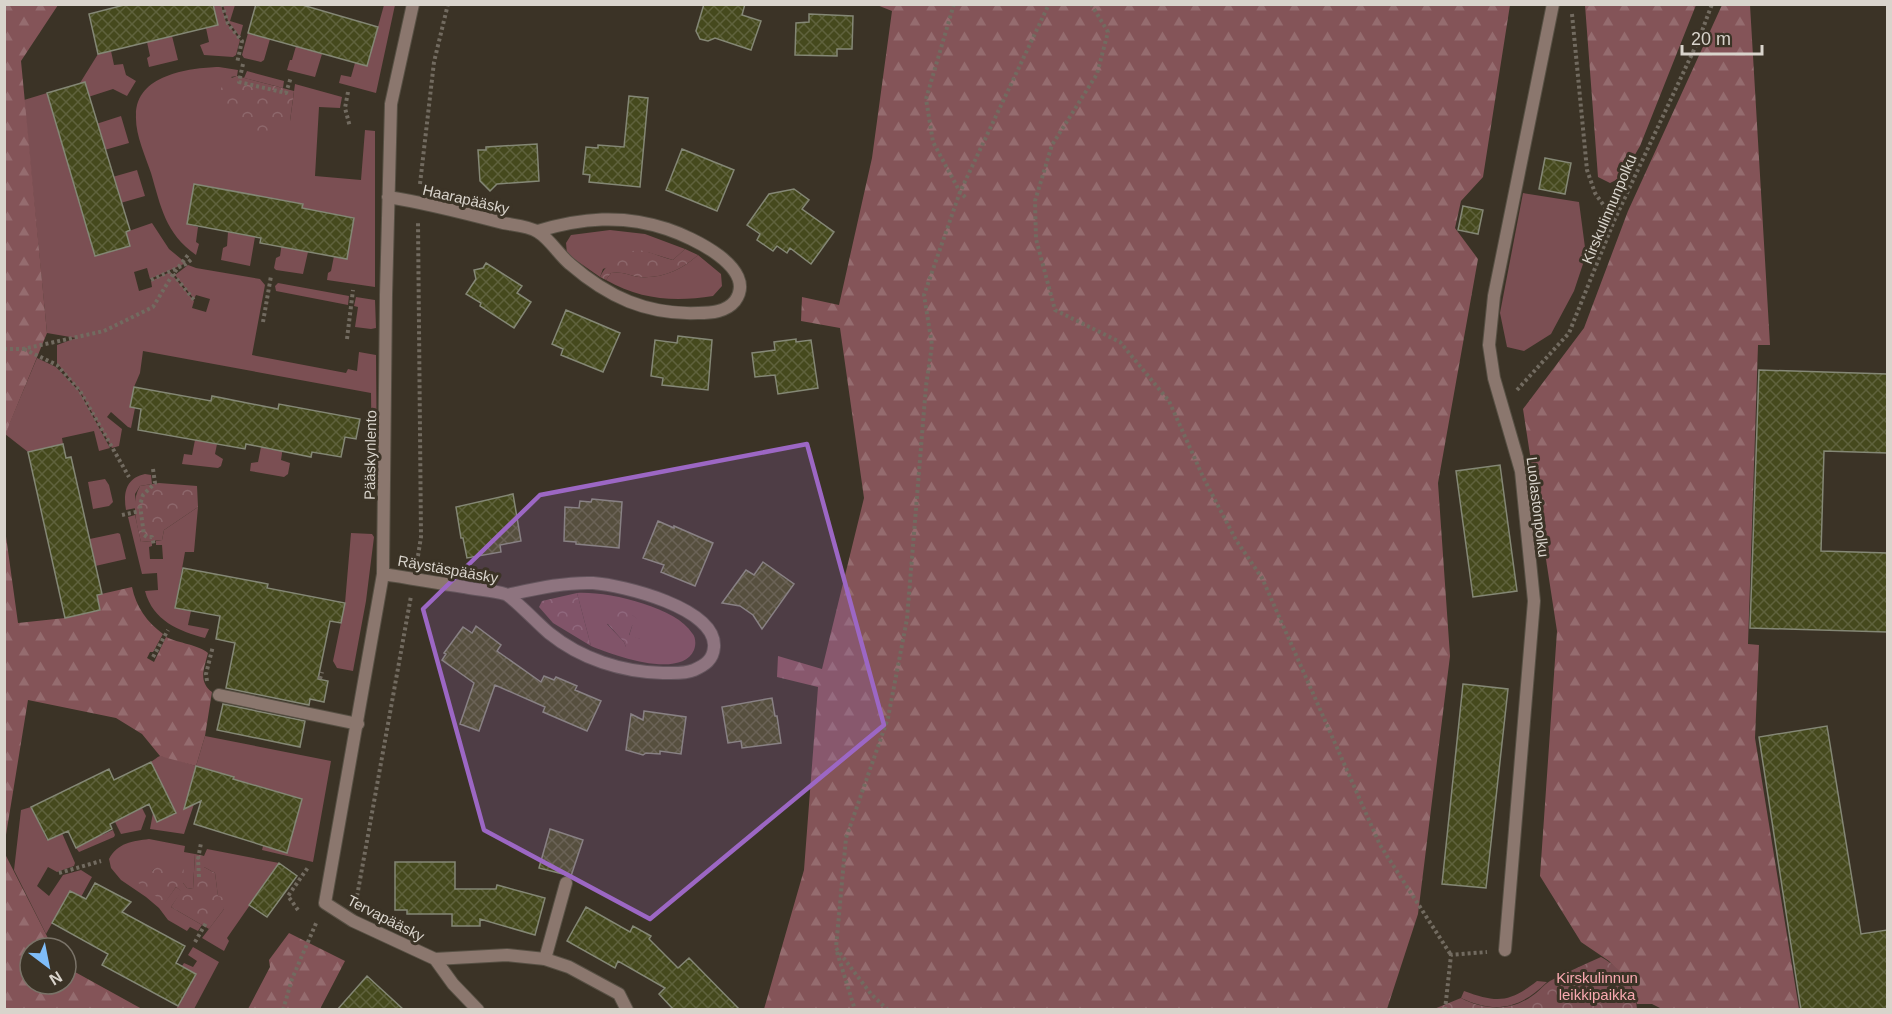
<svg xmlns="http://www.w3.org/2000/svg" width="1892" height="1014" font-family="Arial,sans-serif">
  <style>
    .grass { fill: #7b4f53; fill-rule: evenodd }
    .forest { fill: url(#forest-firs) }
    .park { fill: url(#park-crowns) }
    .building { fill: url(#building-cross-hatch); stroke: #848775; stroke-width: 1.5 }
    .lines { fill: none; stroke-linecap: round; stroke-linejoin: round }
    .service-casing { stroke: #575044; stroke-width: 14 }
    .minor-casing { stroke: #575044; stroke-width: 14 }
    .path { stroke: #726b60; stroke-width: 4; stroke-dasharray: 3 3; stroke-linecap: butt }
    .service { stroke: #8b776e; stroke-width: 12 }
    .minor { stroke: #8b776e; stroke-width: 12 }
    .marked { fill: #9c67c4; fill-opacity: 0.2; stroke: #9c67c4; stroke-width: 4.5; stroke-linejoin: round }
    .labels { text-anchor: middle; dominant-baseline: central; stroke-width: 6; stroke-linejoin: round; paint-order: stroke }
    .street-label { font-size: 15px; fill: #d9d4cc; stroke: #3b3326 }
    .park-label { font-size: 15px; fill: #f9a9b0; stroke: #3b3326 }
  </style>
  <defs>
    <pattern id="forest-firs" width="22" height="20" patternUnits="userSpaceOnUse" patternTransform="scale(1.5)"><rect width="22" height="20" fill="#845458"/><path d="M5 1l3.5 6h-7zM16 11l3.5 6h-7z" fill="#956c6f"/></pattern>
    <pattern id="park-crowns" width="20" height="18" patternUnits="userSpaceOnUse" patternTransform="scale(1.5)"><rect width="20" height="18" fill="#7b4f53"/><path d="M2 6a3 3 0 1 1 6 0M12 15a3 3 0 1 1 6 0" fill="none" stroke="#8d676b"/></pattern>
    <pattern id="building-cross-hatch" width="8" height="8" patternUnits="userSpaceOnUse" patternTransform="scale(1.5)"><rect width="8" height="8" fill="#45491d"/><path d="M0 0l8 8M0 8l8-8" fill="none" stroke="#5f623d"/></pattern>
  </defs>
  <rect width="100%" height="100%" fill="#3b3326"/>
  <path class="grass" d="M 213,5 L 221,5 L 226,22 L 240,40 L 236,55 L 233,57 L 204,55 L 200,45 L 209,42 L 206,28 Z
    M 223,5 L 235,5 L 230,21 L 243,25 L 240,37 L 228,21 Z
    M 384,5 L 395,5 L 376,93 L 339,83 L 341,75 L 351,77 L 355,63 L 367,66 Z
    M 248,33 L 270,39 L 264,60 L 261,62 L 244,58 L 242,55 Z
    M 172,36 L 178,60 L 149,67 L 147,58 L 150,56 L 147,42 Z
    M 296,46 L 322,54 L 315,77 L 287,70 L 290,60 L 292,60 Z
    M 111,51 L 114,65 L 123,64 L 126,75 L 136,81 L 127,96 L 113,89 L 85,98 L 80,83 L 98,54 Z
    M 219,67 L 238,70 L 237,76 L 231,77 L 290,121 L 295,84 L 342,97 L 340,108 L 319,107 L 315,176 L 361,180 L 365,130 L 375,131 L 375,287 L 327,280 L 328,273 L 331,271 L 334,256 L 347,258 L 354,218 L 302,208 L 303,204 L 194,184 L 187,224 L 198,227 L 196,242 L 199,244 L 196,255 C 165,233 161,207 151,173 C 145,155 135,134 136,115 C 136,75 188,68 219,67 Z
    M 247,71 L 284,81 L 283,88 L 244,78 Z
    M 47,93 L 95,256 L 130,246 L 126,232 L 152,223 L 169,249 L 186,263 L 150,279 L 147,268 L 134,272 L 139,291 L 152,287 L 151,281 L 170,272 L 194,301 L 192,308 L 206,312 L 210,299 L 196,295 L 194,299 L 175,275 L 188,265 L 196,268 L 260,279 L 265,285 L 252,355 L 346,373 L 348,369 L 357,371 L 359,352 L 376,355 L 377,474 L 372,476 L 371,393 L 143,351 L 140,373 L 134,387 L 130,407 L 135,408 L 131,428 L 128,427 L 111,412 L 107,417 L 122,429 L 119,446 L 112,448 L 80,391 L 57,363 L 57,345 L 76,338 L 47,333 L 24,100 Z
    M 121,116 L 129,143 L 101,151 L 93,125 Z
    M 137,170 L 145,196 L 117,204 L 109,178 Z
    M 1523,193 L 1579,202 L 1586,255 L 1574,291 L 1551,334 L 1524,351 L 1507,347 L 1500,313 Z
    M 610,230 L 645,234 L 685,249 L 673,260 L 647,252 L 603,269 L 600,277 L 567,254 L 566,243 L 571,235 Z
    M 228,232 L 255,237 L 250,266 L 221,260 L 223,248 L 227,246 Z
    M 282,242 L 308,252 L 303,274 L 276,270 L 274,268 L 276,258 L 280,256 Z
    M 698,255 L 721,274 L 722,286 L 713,296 C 675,302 641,300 606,280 L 611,273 C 621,271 629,275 639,277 C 661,279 682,270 698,255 Z
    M 278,283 L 349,296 L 348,305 L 276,291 L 275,286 Z
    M 356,297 L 375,300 L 376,328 L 371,329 L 355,327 L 358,307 L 354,306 Z
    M 37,358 L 56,367 L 79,391 L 110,448 L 99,451 L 94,431 L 62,438 L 63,444 L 28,452 L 5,434 Z
    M 218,439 L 215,454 L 223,459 L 221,466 L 218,468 L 182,464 L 184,454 L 192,455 L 195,440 L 207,442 Z
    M 275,445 L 283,447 L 281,460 L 290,463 L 288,474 L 284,477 L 250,471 L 251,463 L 258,462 L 261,447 L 273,450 Z
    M 145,474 L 151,475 L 152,484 L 140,486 L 135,494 L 136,508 L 126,510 C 123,493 126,478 145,474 Z
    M 105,479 L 109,485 L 113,502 L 109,506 L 93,509 L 88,482 Z
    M 198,507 L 194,552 L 185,552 L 175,608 L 191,611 L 188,625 L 209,629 L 205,638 C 179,631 153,621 145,591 L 158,590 L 157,573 L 142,574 L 128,517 L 135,515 L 141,542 L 152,541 L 152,546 L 149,547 L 150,559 L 163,559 L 162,545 L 156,545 L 156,541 L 162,540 L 164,530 Z
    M 118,533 L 120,534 L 126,559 L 91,567 L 85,540 Z
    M 351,533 L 372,534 L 374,537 L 366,601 L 353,671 L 337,668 L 333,661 L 345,603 Z
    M 577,593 C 607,591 676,607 692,633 C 696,637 696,645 694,650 C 681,680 612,655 591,646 ZM 632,615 L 638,620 L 632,626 L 629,636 L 640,639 L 626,647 L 624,642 L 607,624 Z
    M 205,736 L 331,761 L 313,862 L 262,850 L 263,846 L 274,849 L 277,840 L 292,834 L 302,799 L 233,779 L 233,777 L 197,766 L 194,804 L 184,834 L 150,829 L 153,813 L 157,822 L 167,795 L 151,762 C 154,760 157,757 160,756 C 164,755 189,764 196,766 Z
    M 31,807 L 47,840 L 62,833 L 75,863 L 74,866 L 57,872 L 48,867 L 37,886 L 49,896 L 63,875 L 81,870 L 92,877 L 81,897 L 70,891 L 46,934 L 14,870 L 21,810 Z
    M 142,808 L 146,816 L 141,830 L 121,834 L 109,810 L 128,815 Z
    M 94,818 L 102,835 L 113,830 L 115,835 L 114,837 L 79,852 L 76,848 L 86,843 L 82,834 Z
    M 149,839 L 185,846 L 184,852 L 195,854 L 193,889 L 187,888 L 183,883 L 156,868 L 152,871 L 165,902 L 176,887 L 182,891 L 171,907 L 202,925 L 198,931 L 190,927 L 187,931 L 168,920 L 159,908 L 146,897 L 121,880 L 111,868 L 109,859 C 117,843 133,841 149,839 Z
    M 207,849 L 279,863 L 227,938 L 229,941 L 224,951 L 202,938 L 224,909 L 218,897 L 215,873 L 204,867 L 204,856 Z
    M 193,947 L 219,962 L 194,1009 L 176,1009 L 196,974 L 182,966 L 184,963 L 193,967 L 197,961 L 188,955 Z
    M 1537,981 L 1547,982 C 1520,1009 1495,1014 1461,998 L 1464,991 C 1497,1003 1509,1003 1537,981 Z"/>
  <path class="forest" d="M 5,4 L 58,5 L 21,61 L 47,333 L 5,435 Z
    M 877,5 L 1510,5 L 1483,177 L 1461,201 L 1455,228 L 1478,259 L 1438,483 L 1450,656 L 1418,914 L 1387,1009 L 764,1009 L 804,870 L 818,687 L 777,677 L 778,656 L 822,669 L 864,498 L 840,328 L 801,321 L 802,297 L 839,305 L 872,158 L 892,11 Z
    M 1585,5 L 1696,5 L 1640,146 L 1622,177 L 1610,183 L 1598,177 Z
    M 1722,5 L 1750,5 L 1770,345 L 1758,345 L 1748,644 L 1759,645 L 1755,738 L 1799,1009 L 1664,1010 L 1652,1004 L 1637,1004 L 1632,987 L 1609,961 L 1581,942 L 1540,876 L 1557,631 L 1523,409 L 1584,328 L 1628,211 Z
    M 4,522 L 18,623 L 65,618 L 100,610 L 97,595 L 132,587 C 136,607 147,622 163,634 L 153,652 L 150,652 L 147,658 L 154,662 L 166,637 C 178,643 199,645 208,653 C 204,669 198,681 212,692 L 205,736 L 196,766 L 160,756 L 142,734 L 116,718 L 28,700 L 5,841 Z
    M 4,852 L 53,948 L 30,948 L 30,984 L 66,984 L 66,967 L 142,1009 L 5,1009 Z
    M 289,933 L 345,961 L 320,1009 L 248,1009 L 270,967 L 269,960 Z"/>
  <path class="park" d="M 237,76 L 294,91 L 290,121 L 277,138 L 268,140 L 249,138 L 229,118 L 220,90 L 226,80 Z
    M 685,249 L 698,255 C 682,270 661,279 639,277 C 629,275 621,271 611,273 L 606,280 L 600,277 C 607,261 627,248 644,251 C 654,253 663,258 673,260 Z
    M 159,483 L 197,486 L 198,507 L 164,530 L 162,540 L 141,542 C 137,524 130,503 140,486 Z
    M 577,593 L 591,646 L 553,623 L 539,607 L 542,601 Z
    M 615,603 C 626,606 629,614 638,619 L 638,623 L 632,626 L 629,635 L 644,640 L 643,643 L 635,649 L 626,647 L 624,642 L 606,622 L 608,609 Z
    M 195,854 L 204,856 L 204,867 L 215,873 L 218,896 L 223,897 L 224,909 L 209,929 L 171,907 L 181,891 L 176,887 L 165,903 L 137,882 L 135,876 L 141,867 L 146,867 L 152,871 C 162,862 171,860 184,864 L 183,883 L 187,888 L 193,889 Z
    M 1601,957 C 1620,967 1636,987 1637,1009 L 1434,1009 L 1461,998 C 1484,1010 1510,1012 1532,996 C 1539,992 1543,985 1550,981 C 1566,972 1584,965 1601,957 Z"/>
  <path class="building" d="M 128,4 L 213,4 L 218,25 L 98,54 L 89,14 Z
    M 256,4 L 299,4 L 378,27 L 367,66 L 248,33 Z
    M 704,4 L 745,4 L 742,15 L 761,21 L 751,50 L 715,38 L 708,41 L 700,39 L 696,31 Z
    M 809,14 L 853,16 L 852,49 L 837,49 L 837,56 L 795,55 L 796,23 L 809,22 Z
    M 85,82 L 130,230 L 126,232 L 130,246 L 95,256 L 47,93 Z
    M 629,96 L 648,98 L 640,187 L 589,182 L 590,175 L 583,174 L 586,147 L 598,148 L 598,145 L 624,147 Z
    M 537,144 L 539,181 L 497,184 L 490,191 L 480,181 L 478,150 L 486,150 L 486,147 Z
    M 682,149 L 734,170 L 717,211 L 666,190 Z
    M 1545,158 L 1571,163 L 1565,194 L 1539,189 Z
    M 194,184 L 303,204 L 302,208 L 354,218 L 347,259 L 260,243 L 261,238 L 187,224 Z
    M 794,189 L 809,200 L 802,209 L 834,232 L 811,264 L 790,248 L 787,253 L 777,246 L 773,251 L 757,240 L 760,234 L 747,225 L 769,194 Z
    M 1463,206 L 1483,210 L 1478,234 L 1458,230 Z
    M 486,263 L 522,286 L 517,293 L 531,302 L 514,328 L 480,306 L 481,303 L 466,294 L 476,279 L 474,270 L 483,268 Z
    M 566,310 L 620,333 L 603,372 L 561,355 L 563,349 L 552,344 Z
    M 678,336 L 712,340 L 708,390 L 662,385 L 663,378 L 651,376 L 655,340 L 677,343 Z
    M 796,339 L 796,342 L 811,340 L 818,388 L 778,394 L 775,375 L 755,377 L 752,353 L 775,350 L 774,342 Z
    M 1759,370 L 1887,374 L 1887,453 L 1824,451 L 1821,551 L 1887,553 L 1887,632 L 1750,628 Z
    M 134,387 L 211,401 L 212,396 L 278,409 L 279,404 L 360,419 L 356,439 L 345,437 L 341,457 L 312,452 L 311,457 L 246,444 L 245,449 L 138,430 L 141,409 L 130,407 Z
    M 63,444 L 66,458 L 71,457 L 102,594 L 97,595 L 100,610 L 65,618 L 28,452 Z
    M 1500,465 L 1517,591 L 1473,597 L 1456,471 Z
    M 513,494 L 521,541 L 500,545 L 501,552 L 467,558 L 463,538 L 461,538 L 456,507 Z
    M 592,499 L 622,502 L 619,548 L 576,544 L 576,542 L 564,541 L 565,507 L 579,508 L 580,501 L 591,502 Z
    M 658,521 L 674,528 L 674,526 L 713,543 L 695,586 L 661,572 L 664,565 L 643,558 Z
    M 763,562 L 794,584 L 762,629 L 753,615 L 740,606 L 722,603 L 746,570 L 754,575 Z
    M 183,568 L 268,584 L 267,588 L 345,603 L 341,623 L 330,621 L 318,679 L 328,681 L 324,702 L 310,699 L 309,705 L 226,688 L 235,643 L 216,639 L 220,616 L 175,608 Z
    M 476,626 L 501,645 L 497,651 L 541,682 L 544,676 L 554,680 L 556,677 L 577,686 L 575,690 L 601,701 L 587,731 L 543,712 L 545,707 L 495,685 L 479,731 L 460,724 L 474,683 L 442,660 L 446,654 L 444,653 L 463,627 L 472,633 Z
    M 1463,684 L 1508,689 L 1486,888 L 1442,884 Z
    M 772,698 L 775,716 L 777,716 L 781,743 L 742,748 L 741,741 L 728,743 L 722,707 Z
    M 223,704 L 305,721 L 300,747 L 217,730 Z
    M 644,711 L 686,717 L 681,754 L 660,751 L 660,754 L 646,753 L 643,755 L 626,750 L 631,714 L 643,720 Z
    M 1827,726 L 1861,934 L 1887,930 L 1887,1010 L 1801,1010 L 1759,737 Z
    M 151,762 L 176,813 L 157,822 L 149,804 L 110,824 L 112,829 L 76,848 L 68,831 L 48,840 L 31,807 L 109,769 L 114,780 Z
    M 196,766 L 234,777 L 233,779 L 302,799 L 287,853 L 194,824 L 201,801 L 184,809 Z
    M 550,829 L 583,840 L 571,876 L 539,868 Z
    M 395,862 L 455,862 L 455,889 L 496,889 L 497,885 L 545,898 L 535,935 L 480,919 L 480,926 L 452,926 L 452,914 L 407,914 L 407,910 L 395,910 Z
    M 279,863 L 297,876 L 267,917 L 249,905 Z
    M 95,883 L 131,902 L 122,912 L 185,946 L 176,963 L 196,974 L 178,1006 L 102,965 L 108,954 L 52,923 L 70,891 L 86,899 Z
    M 586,907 L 630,932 L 633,926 L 651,936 L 649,939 L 678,968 L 689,958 L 740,1010 L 674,1010 L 659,994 L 665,988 L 618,961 L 615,968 L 567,941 Z
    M 367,976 L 404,1010 L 337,1010 Z"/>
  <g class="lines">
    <g class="service-casing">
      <path id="service" d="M 219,695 L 358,724
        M 1505,950 L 1534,601 L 1521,471 L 1494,378 L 1489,345 L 1494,296 L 1553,4
        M 545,959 L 566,883"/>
    </g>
    <g class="minor-casing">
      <path id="minor" d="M 413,4 L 391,104 L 386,295 L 383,574 L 325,903 L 353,921 L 435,959 L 507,955 L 545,959 L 569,967 L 619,994 L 627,1010
        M 388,197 C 427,203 465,213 503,223 C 513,225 529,226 538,232 C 550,239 559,255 570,264 C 608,297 647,315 698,313 C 711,313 726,312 735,301 C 759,268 691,237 667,229 C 623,214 581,218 538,231
        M 383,574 C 410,578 437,583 464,587 C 477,590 492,590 505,594 C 513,597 539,625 549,633 C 581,659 622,672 663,673 C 673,673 685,674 694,670 C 705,665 713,660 714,647 C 717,608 622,585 593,583 C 564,582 535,589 507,595
        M 435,959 L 453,984 L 478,1010"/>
    </g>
    <path class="path" d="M 222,4 L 228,24 L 242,41 L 237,63
      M 954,4 L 926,99 L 933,142 L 960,192 L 966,198
      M 1091,4 L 1108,32 L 1097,74 L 1052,145 L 1035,201 L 1036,239 L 1055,310 L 1120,342 L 1169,401 L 1204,479 L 1236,540 L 1262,578 L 1380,845 L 1451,955
      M 1572,14 L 1587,170 L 1595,193 L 1614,220
      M 243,64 L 239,82 L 286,93 L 291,77
      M 348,92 L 345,108 L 350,127
      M 420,184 L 434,62 L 448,4
      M 173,274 L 194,300
      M 151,280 L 186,264 L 193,258
      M 263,322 L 271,276
      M 347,339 L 353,290
      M 4,349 L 23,349 L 104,331 L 153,307 L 173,274 L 188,255
      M 24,349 L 57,365 L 80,391 L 129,477
      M 1517,390 L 1569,333 L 1614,221 L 1699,39 L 1712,4
      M 153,469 L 155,483 L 143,495 L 140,505 L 144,535 L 147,537 L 152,537 L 154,545
      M 122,515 L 140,511
      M 417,562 L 421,537 L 418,222
      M 153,657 L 168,630
      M 320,679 L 322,672
      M 207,681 L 206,674 L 213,646
      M 59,873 L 101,861
      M 199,877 L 198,859 L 201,843
      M 356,902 L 411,596
      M 298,910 L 288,896 L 309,866
      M 195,942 L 206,923
      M 837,952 L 855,1010
      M 283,1010 L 292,979 L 317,921
      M 888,1010 L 871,994 L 836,948 L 846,838 L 888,718 L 907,619 L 926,386 L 932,345 L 924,295 L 960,192 L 1049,4
      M 1445,1010 L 1451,955 L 1487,952"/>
    <use href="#service" class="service"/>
    <use href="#minor" class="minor"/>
  </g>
  <path class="marked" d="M 807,444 L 884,725 L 650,919 L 484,830 L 423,609 L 540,495 Z"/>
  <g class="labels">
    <g class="street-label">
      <text transform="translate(466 199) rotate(13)">Haarapääsky</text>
      <text transform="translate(1609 209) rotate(-67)">Kirskulinnunpolku</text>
      <text transform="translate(370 455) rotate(-89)">Pääskynlento</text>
      <text transform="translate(1538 507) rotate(83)">Luolastonpolku</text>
      <text transform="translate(448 569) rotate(10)">Räystäspääsky</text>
      <text transform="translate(386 918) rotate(27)">Tervapääsky</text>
    </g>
    <g class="park-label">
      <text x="1597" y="977">Kirskulinnun<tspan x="1597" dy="17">leikkipaikka</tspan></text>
    </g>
  </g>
  <rect width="1892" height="1014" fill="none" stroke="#d9d4cc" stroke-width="12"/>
  <g transform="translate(48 966) rotate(148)"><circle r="28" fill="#3b3326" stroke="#7a7368" stroke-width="1.5"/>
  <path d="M0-4.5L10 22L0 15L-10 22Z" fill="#7fbdf9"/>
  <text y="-9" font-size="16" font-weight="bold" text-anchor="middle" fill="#d9d4cc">N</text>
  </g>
  <path d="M1682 45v9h80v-9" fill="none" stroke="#d9d4cc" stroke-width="3"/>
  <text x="1691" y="45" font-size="18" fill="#d9d4cc" stroke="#3b3326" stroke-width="4.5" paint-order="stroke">20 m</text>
</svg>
